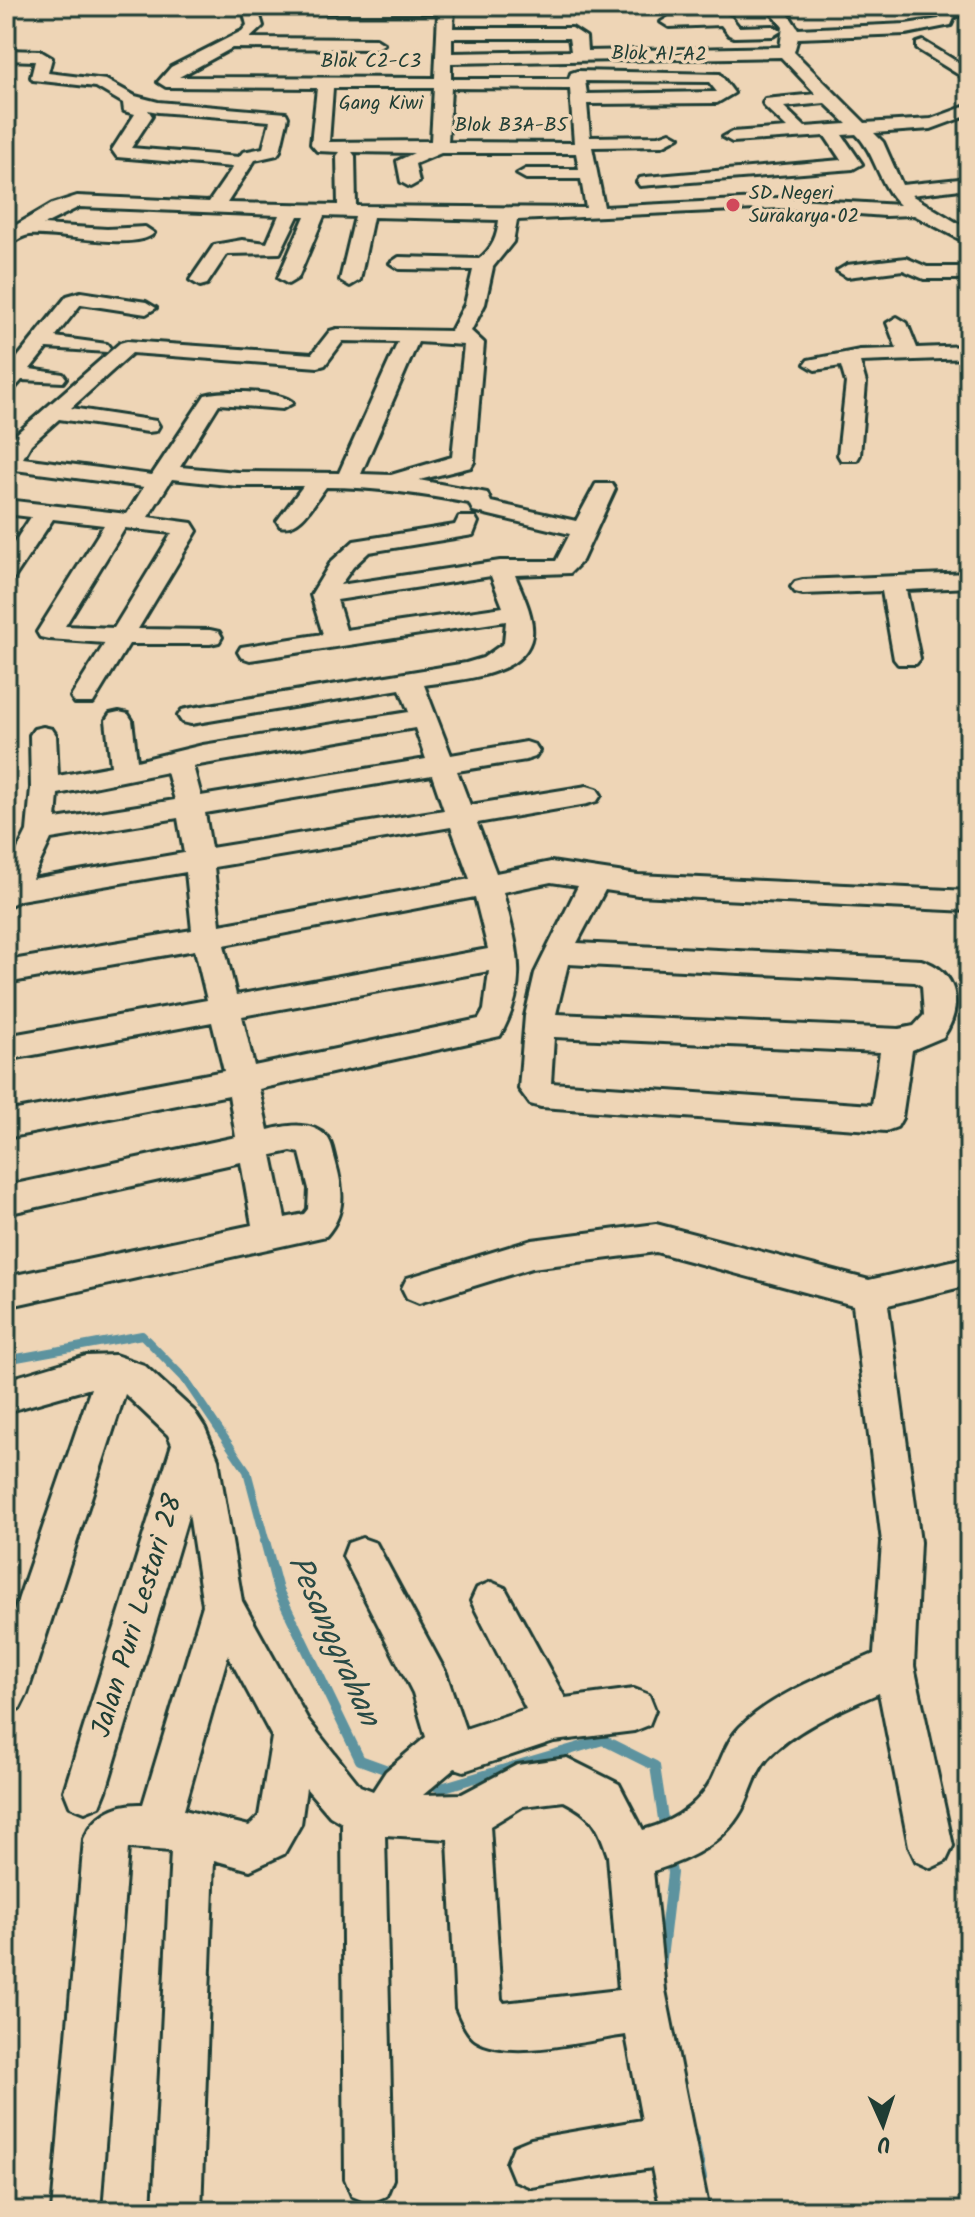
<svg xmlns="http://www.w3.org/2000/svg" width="975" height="2217" font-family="Kalam,sans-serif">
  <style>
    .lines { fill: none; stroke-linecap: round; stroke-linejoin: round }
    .stream-far1 { stroke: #5d939f; stroke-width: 8 }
    .stream { stroke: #5d939f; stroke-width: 10 }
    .minor-casing { stroke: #1f3d34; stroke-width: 6 }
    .minor { fill: #eed5b6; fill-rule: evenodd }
    .poi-dot { fill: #d1495b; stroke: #eed5b6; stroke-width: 3 }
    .labels { text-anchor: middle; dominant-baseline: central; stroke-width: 7; stroke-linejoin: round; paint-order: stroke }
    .far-street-label { font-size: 20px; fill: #1f3d34; stroke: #eed5b6 }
    .far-poi-label { font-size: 20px; fill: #1f3d34; stroke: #eed5b6; text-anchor: start }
    .near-street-label { font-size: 28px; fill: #1f3d34; stroke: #eed5b6 }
    .near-water-label { font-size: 32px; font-style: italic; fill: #294b46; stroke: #eed5b6 }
  </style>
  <rect width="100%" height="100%" fill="#eed5b6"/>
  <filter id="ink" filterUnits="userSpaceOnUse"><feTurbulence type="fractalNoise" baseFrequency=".0125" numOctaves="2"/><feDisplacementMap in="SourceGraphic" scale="16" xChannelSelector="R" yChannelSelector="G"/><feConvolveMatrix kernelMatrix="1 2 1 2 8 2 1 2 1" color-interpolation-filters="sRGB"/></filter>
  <g filter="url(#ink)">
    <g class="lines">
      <path class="stream-far1" d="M 6,1360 L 142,1335 L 184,1378 L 247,1471 L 266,1543"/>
      <path class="stream" d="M 265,1541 L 278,1590 L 360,1760 L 393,1772
        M 428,1783 L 441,1788 L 603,1740 L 655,1766 L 665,1832
        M 661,1967 L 672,1873 L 669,1856
        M 694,2139 L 702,2178"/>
      <g class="minor-casing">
        <path id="minor" d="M 247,6 L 454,6 L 453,28 L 572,28 L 586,37 L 587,51 L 780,47 L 783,27 L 766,6 L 783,6 L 798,29 L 906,24 L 939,19 L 944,9 L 969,6 L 969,16 L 955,16 L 951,25 L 906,34 L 798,38 L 794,52 L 865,123 L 931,119 L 969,105 L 969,115 L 931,129 L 874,133 L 883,142 L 902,185 L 969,178 L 969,188 L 911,195 L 969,230 L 969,244 L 914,215 L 885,216 L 779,208 L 517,220 L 513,242 L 493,267 L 485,304 L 471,331 L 484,343 L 474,462 L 471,467 L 419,480 L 487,493 L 491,502 L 576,521 L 596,484 L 612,484 L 615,489 L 582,561 L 570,573 L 515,575 C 522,593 534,615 532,635 C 526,677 457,680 424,685 L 451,755 L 526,742 L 535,745 L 539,751 L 535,757 L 526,760 L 457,771 L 470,805 L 587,786 L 597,789 L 601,795 L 597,801 L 587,804 L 477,823 L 496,873 L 551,862 L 638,875 L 969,891 L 969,911 L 638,895 L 605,890 L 577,943 L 921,960 C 958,971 964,1007 943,1037 L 912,1050 L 902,1118 L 897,1127 L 886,1131 L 541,1107 L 530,1104 L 519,1089 L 525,1016 L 535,973 L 578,886 L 551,882 L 503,892 C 517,948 530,982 500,1036 L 259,1089 L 268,1130 C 286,1126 311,1120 327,1137 C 332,1143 333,1153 335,1160 C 343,1189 347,1212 326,1236 L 6,1307 L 6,1277 L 252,1225 L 241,1162 L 6,1214 L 6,1186 L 236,1137 L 229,1095 L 6,1138 L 6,1112 L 224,1071 L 212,1022 L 6,1060 L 6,1036 L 207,1000 L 195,950 L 6,983 L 6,961 L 192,930 L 186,872 L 20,900 L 6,907 L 6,873 L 27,831 L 31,788 L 30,735 L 34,729 L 43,727 L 52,729 L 56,735 L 58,776 L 111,766 L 106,720 L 110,714 L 119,712 L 128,714 L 132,720 L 137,761 L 203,745 L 409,712 L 400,689 L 191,724 L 182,722 L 178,716 L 182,710 L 191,708 L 466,663 L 483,658 L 504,643 L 506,621 L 250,660 L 241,657 L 238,652 L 241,647 L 323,634 L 311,595 L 331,562 L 354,541 L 455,525 L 459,517 L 475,517 L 478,522 L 473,535 L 369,552 L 353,567 L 340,585 L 500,561 L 556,561 L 570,534 L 473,511 L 469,503 C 421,494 375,487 326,487 C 314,502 301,531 280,526 L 277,521 L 303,486 L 237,486 L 172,479 L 148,517 L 192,523 L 197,531 L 138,629 L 210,630 L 219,632 L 222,637 L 219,642 L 210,644 L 129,644 L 93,703 L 75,703 L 71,697 L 105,643 L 49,639 L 40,637 L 37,632 L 104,525 L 53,519 L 14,578 L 6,580 L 6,555 L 31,517 L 6,514 L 6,500 L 127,514 L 144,487 L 15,470 L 6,474 L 6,450 L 15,435 L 120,343 L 127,341 L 312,354 L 330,331 L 337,329 L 451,331 L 465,304 L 473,270 L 399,269 L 390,263 L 399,257 L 479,259 C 493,248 497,237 499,220 L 373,217 L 360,280 L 350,286 L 340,280 L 355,217 L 324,216 L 298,278 L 288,284 L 278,278 L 305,216 L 298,216 L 280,253 L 227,254 L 207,284 L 200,286 L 190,280 L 214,245 L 242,240 L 267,243 L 279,215 L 79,207 L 43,225 L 107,229 L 145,227 L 154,233 C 136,252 56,232 29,235 C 21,236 14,243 6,245 L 6,231 L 52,204 L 77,196 L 209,202 L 233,167 L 117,157 L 112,150 L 135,114 L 124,111 L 123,103 L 96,87 L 33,80 L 31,77 L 35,61 L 6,60 L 6,50 L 40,51 L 52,58 L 48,73 L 106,80 L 135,96 L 158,102 L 286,113 L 288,117 L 280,151 L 277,155 L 255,160 L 227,203 L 338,205 L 337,156 L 340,152 L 317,151 L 311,144 L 317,88 L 166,87 L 158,82 L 171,67 L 242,31 L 247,25 L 243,10 ZM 259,13 L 438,13 L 435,78 L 179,77 L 232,48 L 376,49 L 384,44 L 376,39 L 250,38 L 263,26 ZM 452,38 L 569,38 L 571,51 L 452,53 ZM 781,57 L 816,94 L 765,99 L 763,103 L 765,107 L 787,128 L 732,132 L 723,137 L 732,142 L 825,136 L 841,160 L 646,177 L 640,178 L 637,182 L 640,186 L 853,169 L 862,164 L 842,135 L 856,134 C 876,154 878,184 900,205 L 779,198 L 604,207 L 592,147 L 662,146 L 679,137 L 670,132 L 659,136 L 590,137 L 587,104 L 717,103 L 734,93 L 720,74 L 577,71 L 571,73 L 569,79 L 451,79 L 451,63 ZM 585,81 L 709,82 L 717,92 L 587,94 ZM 333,88 L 434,88 L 431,141 L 329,142 ZM 451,88 L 570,89 L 574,143 L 448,142 ZM 825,103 L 847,124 L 805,127 L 784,107 ZM 148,110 L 158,112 L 270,121 L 263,148 L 243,152 L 239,157 L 131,148 L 152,116 ZM 352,152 L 414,153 L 397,161 L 401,182 L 410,187 L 419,182 L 415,164 L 441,153 L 576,153 L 579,169 L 526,169 L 517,174 L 526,179 L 581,179 L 586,208 L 356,206 L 355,156 ZM 343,341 L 398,342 L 339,473 L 237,472 L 180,467 L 219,404 L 282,409 L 293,403 C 281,390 222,390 205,395 L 152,475 L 23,458 L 31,444 L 59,419 L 148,432 L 156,431 L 159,426 L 156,421 L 71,408 L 132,353 L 318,367 L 325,365 ZM 418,342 L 464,345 L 452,457 L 391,475 L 361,474 ZM 125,528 L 172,533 L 114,628 L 65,626 ZM 491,576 L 503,607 L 346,630 L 337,600 ZM 415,728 L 426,759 L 201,796 L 193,766 ZM 167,772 L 175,800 L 56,819 L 58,794 ZM 432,775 L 444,810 L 211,848 L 205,813 ZM 178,818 L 184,853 L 32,879 L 51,839 ZM 451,827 L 470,879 L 220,925 L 214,867 ZM 475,897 L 488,949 L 236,995 L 224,945 ZM 568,964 L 915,982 L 922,986 L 924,1015 L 914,1026 L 899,1029 L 556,1014 ZM 489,971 L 484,1010 L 479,1019 L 254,1066 L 242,1016 ZM 554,1037 L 880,1052 L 872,1105 L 551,1083 ZM 291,1151 L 300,1153 L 309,1189 L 308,1209 L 304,1214 L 285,1218 L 272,1155 Z
          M 726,15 L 731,17 L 739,27 L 773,26 L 781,31 L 773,36 L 734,37 L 729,35 L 721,25 L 669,27 L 661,22 L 669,17 Z
          M 923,41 L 969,69 L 969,81 L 917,49 L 917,43 Z
          M 906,258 L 927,267 L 969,267 L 969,279 L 924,279 L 903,270 L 847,277 L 837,271 L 847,265 Z
          M 81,292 L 146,302 L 156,308 L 146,314 L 81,304 L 55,337 L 107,344 L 110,348 L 107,352 L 47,348 L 30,369 L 63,374 L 66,378 L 63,382 L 22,380 L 13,390 L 6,392 L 6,372 L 67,296 Z
          M 897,317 L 907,323 L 917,348 L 969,346 L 969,358 L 860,362 L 866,383 L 860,455 L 857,460 L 841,460 L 838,455 L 846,383 L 841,366 L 815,370 L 805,364 L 808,360 L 860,350 L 897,349 L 887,323 Z
          M 969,573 L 969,587 L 906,590 L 920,659 L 916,664 L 898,664 L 894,659 L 882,591 L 803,594 L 795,592 L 791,587 L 795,582 L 803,580 Z
          M 656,1224 L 869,1280 L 969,1257 L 969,1285 L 888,1305 L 920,1542 L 914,1666 L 953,1846 L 946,1861 L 931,1868 L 916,1861 L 909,1846 L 879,1693 C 841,1710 796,1728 767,1759 C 756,1772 752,1789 745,1804 C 727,1842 692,1859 653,1871 L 665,1990 L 709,2211 L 661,2211 L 652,2168 L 531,2187 L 514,2180 L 507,2163 L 514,2146 L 531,2139 L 642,2120 L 626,2035 C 589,2040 508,2061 476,2040 C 466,2033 461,2019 456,2008 L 448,1839 L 385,1835 L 393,2179 L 386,2196 L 369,2203 L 352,2196 L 345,2179 L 342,1823 L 330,1816 L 306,1788 L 301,1824 L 284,1854 L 250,1870 L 214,1860 L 201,2211 L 153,2211 L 171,1851 L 128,1848 L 100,2211 L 52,2211 L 84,1839 C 95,1814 116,1803 143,1804 L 203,1605 L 189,1513 L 106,1791 L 100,1806 L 85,1812 L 70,1806 L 64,1791 L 172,1444 L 168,1435 L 125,1394 L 27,1694 L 20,1708 L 6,1714 L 6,1635 L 91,1388 L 6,1412 L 6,1380 L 86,1356 L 115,1355 L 144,1365 L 194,1411 L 205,1428 L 218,1459 L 242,1601 L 308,1720 L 360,1786 L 373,1791 L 386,1771 L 426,1737 L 413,1693 L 343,1556 L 348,1543 L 362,1538 L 376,1543 L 446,1673 L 465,1729 L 526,1709 L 471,1601 L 477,1588 L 491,1582 L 505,1588 L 565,1698 L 634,1689 L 649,1695 L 655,1710 L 649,1725 L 634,1731 L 554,1741 L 464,1771 L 455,1768 L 423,1795 L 462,1794 L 517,1765 L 567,1758 L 619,1784 L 643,1830 C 676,1821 703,1803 716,1770 C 723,1755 728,1739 740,1727 C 776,1692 829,1674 874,1654 L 882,1542 L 853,1305 L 656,1252 L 532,1268 L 419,1303 L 407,1298 L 402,1288 L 407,1278 L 532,1240 ZM 228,1655 L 272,1737 L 259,1816 L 249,1826 L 184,1810 ZM 564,1801 C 593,1816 598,1825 608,1856 L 619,1990 L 504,2003 L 501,1999 L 490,1826 L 523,1806 Z"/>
      </g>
      <use href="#minor" class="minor"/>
    </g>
  </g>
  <circle class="poi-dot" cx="733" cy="205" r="8"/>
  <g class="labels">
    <g class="far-street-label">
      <text transform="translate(659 55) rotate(1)">Blok A1-A2</text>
      <text x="371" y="62">Blok C2-C3</text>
      <text x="381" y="104">Gang Kiwi</text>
      <text x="511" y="126">Blok B3A-B5</text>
    </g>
    <g class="far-poi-label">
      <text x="749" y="194">SD Negeri<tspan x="749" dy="23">Surakarya 02</tspan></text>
    </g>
    <g class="near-street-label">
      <text transform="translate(138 1616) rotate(-73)">Jalan Puri Lestari 28</text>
    </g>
    <g class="near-water-label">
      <text transform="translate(333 1641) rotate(66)">Pesanggrahan</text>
    </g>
  </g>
  <rect width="975" height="2217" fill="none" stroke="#eed5b6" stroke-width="32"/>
  <rect x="16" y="16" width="943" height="2185" fill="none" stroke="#1f3d34" stroke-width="3" filter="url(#ink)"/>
  <g transform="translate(883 2125) rotate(177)" stroke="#eed5b6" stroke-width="6" paint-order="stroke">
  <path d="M0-6L14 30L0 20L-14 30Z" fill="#1f3d34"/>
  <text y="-12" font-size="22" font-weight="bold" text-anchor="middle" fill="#1f3d34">U</text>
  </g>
</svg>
